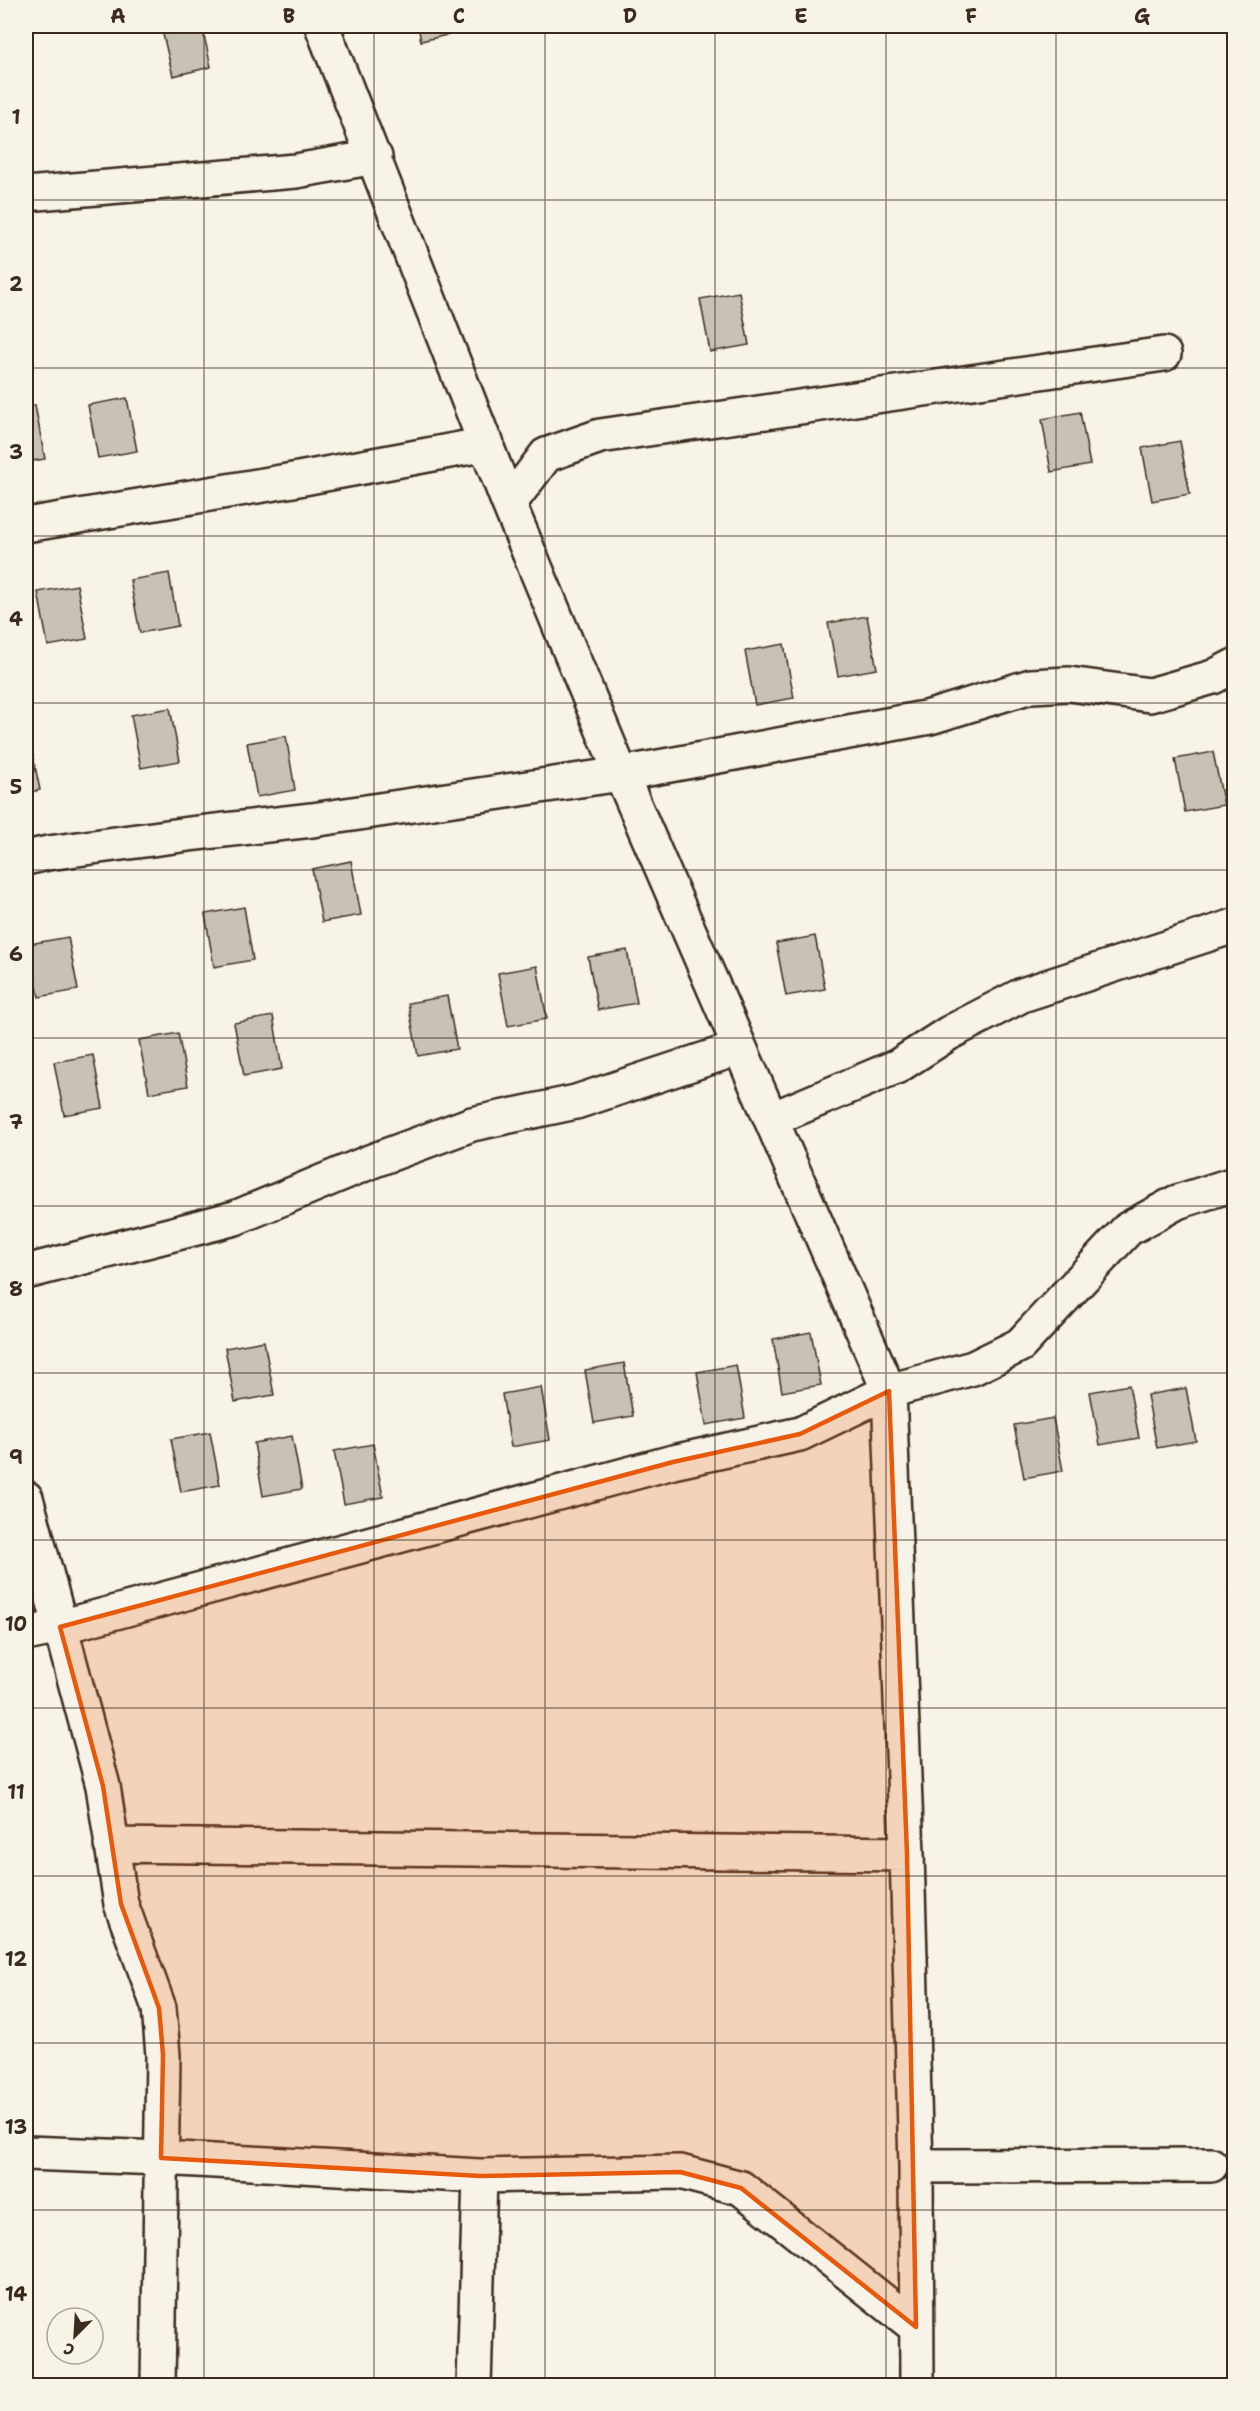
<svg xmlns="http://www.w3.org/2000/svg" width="1260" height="2411" font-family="'Shantell Sans',sans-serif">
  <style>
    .building { fill: #c8c1b6; stroke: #3b2a1e; stroke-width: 1.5 }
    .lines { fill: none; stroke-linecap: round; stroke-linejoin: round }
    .minor-casing { stroke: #3b2a1e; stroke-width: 38 }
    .minor { stroke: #f7f3e8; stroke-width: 33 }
    .marked { fill: #e8590c; fill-opacity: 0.2; stroke: #e8590c; stroke-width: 4.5; stroke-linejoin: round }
    .grid { fill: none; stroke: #3b2a1e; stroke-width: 1.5; stroke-opacity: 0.55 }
    .neatline { fill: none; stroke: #3b2a1e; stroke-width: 2 }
    .grid-label { font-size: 20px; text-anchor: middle; font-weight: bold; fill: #3b2a1e }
  </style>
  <rect width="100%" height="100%" fill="#f7f3e8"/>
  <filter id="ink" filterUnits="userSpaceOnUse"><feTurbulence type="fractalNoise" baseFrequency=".0167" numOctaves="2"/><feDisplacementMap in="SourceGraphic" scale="12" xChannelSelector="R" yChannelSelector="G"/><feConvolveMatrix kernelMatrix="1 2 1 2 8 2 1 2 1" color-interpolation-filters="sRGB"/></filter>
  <g filter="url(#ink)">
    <path class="building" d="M 161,26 L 202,26 L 211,67 L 173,76 Z
      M 418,26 L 459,26 L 460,32 L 421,41 Z
      M 739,292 L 749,345 L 710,352 L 700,299 Z
      M 127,398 L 137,451 L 98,458 L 88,405 Z
      M 35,405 L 45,459 L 26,462 L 26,407 Z
      M 1080,412 L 1090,465 L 1051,472 L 1042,419 Z
      M 1180,441 L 1190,494 L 1152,501 L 1142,448 Z
      M 169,573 L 178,626 L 140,633 L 130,580 Z
      M 77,585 L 87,639 L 48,646 L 38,592 Z
      M 867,616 L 877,669 L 838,676 L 828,623 Z
      M 784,644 L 794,698 L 755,705 L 745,651 Z
      M 170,708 L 180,761 L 141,768 L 131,715 Z
      M 286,736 L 295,790 L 257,797 L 247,743 Z
      M 29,737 L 40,790 L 26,793 L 26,738 Z
      M 1213,752 L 1224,805 L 1185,812 L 1175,759 Z
      M 351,861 L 361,915 L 322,922 L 312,869 Z
      M 244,907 L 253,960 L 214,967 L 205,914 Z
      M 815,936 L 825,989 L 786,996 L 776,943 Z
      M 68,937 L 78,990 L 39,997 L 29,944 Z
      M 627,950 L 637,1003 L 598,1010 L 588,957 Z
      M 537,966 L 547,1019 L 508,1026 L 498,973 Z
      M 447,996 L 457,1049 L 418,1056 L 408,1003 Z
      M 273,1016 L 282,1069 L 244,1076 L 234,1023 Z
      M 178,1033 L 188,1086 L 149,1093 L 139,1040 Z
      M 93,1055 L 103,1108 L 64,1115 L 54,1062 Z
      M 811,1332 L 821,1385 L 782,1392 L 773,1339 Z
      M 264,1341 L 274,1395 L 235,1402 L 225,1348 Z
      M 624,1363 L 633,1416 L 594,1423 L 585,1370 Z
      M 736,1365 L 745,1418 L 706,1425 L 697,1372 Z
      M 1129,1385 L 1139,1438 L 1100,1445 L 1090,1392 Z
      M 541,1387 L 550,1440 L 511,1447 L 502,1394 Z
      M 1186,1388 L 1196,1441 L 1157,1448 L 1147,1395 Z
      M 1053,1418 L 1063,1471 L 1024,1478 L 1014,1425 Z
      M 210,1432 L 220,1485 L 181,1492 L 171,1439 Z
      M 292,1436 L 302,1489 L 263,1496 L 254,1443 Z
      M 373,1444 L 383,1497 L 344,1504 L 334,1451 Z
      M 1234,1584 L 1234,1614 L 1229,1585 Z"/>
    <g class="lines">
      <g class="minor-casing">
        <path id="minor" d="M 322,26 L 509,504 L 621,774 L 889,1391 L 907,1854 L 916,2166 L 917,2386
          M 26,194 L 296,171 L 375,157
          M 509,504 L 546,455 L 600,436 L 1164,354
          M 26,525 L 293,480 L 487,444
          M 26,858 L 48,853 L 189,834 L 312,820 L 621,774 L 930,717 L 1031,686 L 1069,684 L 1150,695 L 1213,677 L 1234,666
          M 772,1119 L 898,1066 L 949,1033 L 1022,995 L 1234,926
          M 26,1272 L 235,1218 L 372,1161 L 472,1124 L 576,1102 L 739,1048
          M 26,1498 L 103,1786 L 121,1904 L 159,2008 L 163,2055 L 158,2386
          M 26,1634 L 60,1627 L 673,1462 L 800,1434 L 889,1391 L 973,1368 L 1020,1345 L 1128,1229 L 1177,1202 L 1234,1184
          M 111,1845 L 907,1854
          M 26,2153 L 161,2158 L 480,2176 L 680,2172 L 741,2188 L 916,2327
          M 916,2166 L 1211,2165
          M 474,2386 L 480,2176"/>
      </g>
      <use href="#minor" class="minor"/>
    </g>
  </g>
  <path class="marked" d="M 889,1391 L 907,1854 L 916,2327 L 741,2188 L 680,2172 L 480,2176 L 161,2158 L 163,2055 L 159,2008 L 121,1904 L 103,1786 L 60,1627 L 673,1462 L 800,1434 Z"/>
  <path class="grid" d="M 204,26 L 204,2386M 374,26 L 374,2386M 545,26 L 545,2386M 715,26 L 715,2386M 886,26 L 886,2386M 1056,26 L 1056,2386M 26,200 L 1234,200M 26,368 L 1234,368M 26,536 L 1234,536M 26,703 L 1234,703M 26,870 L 1234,870M 26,1038 L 1234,1038M 26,1206 L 1234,1206M 26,1373 L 1234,1373M 26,1540 L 1234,1540M 26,1708 L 1234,1708M 26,1876 L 1234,1876M 26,2043 L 1234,2043M 26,2210 L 1234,2210"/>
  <rect width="1260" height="2411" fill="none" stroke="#f7f3e8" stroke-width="66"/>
  <g transform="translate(75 2336) rotate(204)"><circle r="28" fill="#f7f3e8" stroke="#aca397" stroke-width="1.5"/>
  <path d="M0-4.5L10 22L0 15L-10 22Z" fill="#3b2a1e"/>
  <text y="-9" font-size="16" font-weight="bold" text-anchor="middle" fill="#3b2a1e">С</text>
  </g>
  <rect x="33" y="33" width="1194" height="2345" class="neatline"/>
  <g class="grid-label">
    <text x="118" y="23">A</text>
    <text x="289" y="23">B</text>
    <text x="459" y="23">C</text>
    <text x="630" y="23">D</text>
    <text x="801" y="23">E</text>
    <text x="971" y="23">F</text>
    <text x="1142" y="23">G</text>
    <text x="16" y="124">1</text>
    <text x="16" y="291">2</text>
    <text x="16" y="459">3</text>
    <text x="16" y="626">4</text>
    <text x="16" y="794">5</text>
    <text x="16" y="961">6</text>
    <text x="16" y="1129">7</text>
    <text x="16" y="1296">8</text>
    <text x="16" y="1464">9</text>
    <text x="16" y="1631">10</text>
    <text x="16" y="1799">11</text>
    <text x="16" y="1966">12</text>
    <text x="16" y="2134">13</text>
    <text x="16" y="2301">14</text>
  </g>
</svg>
